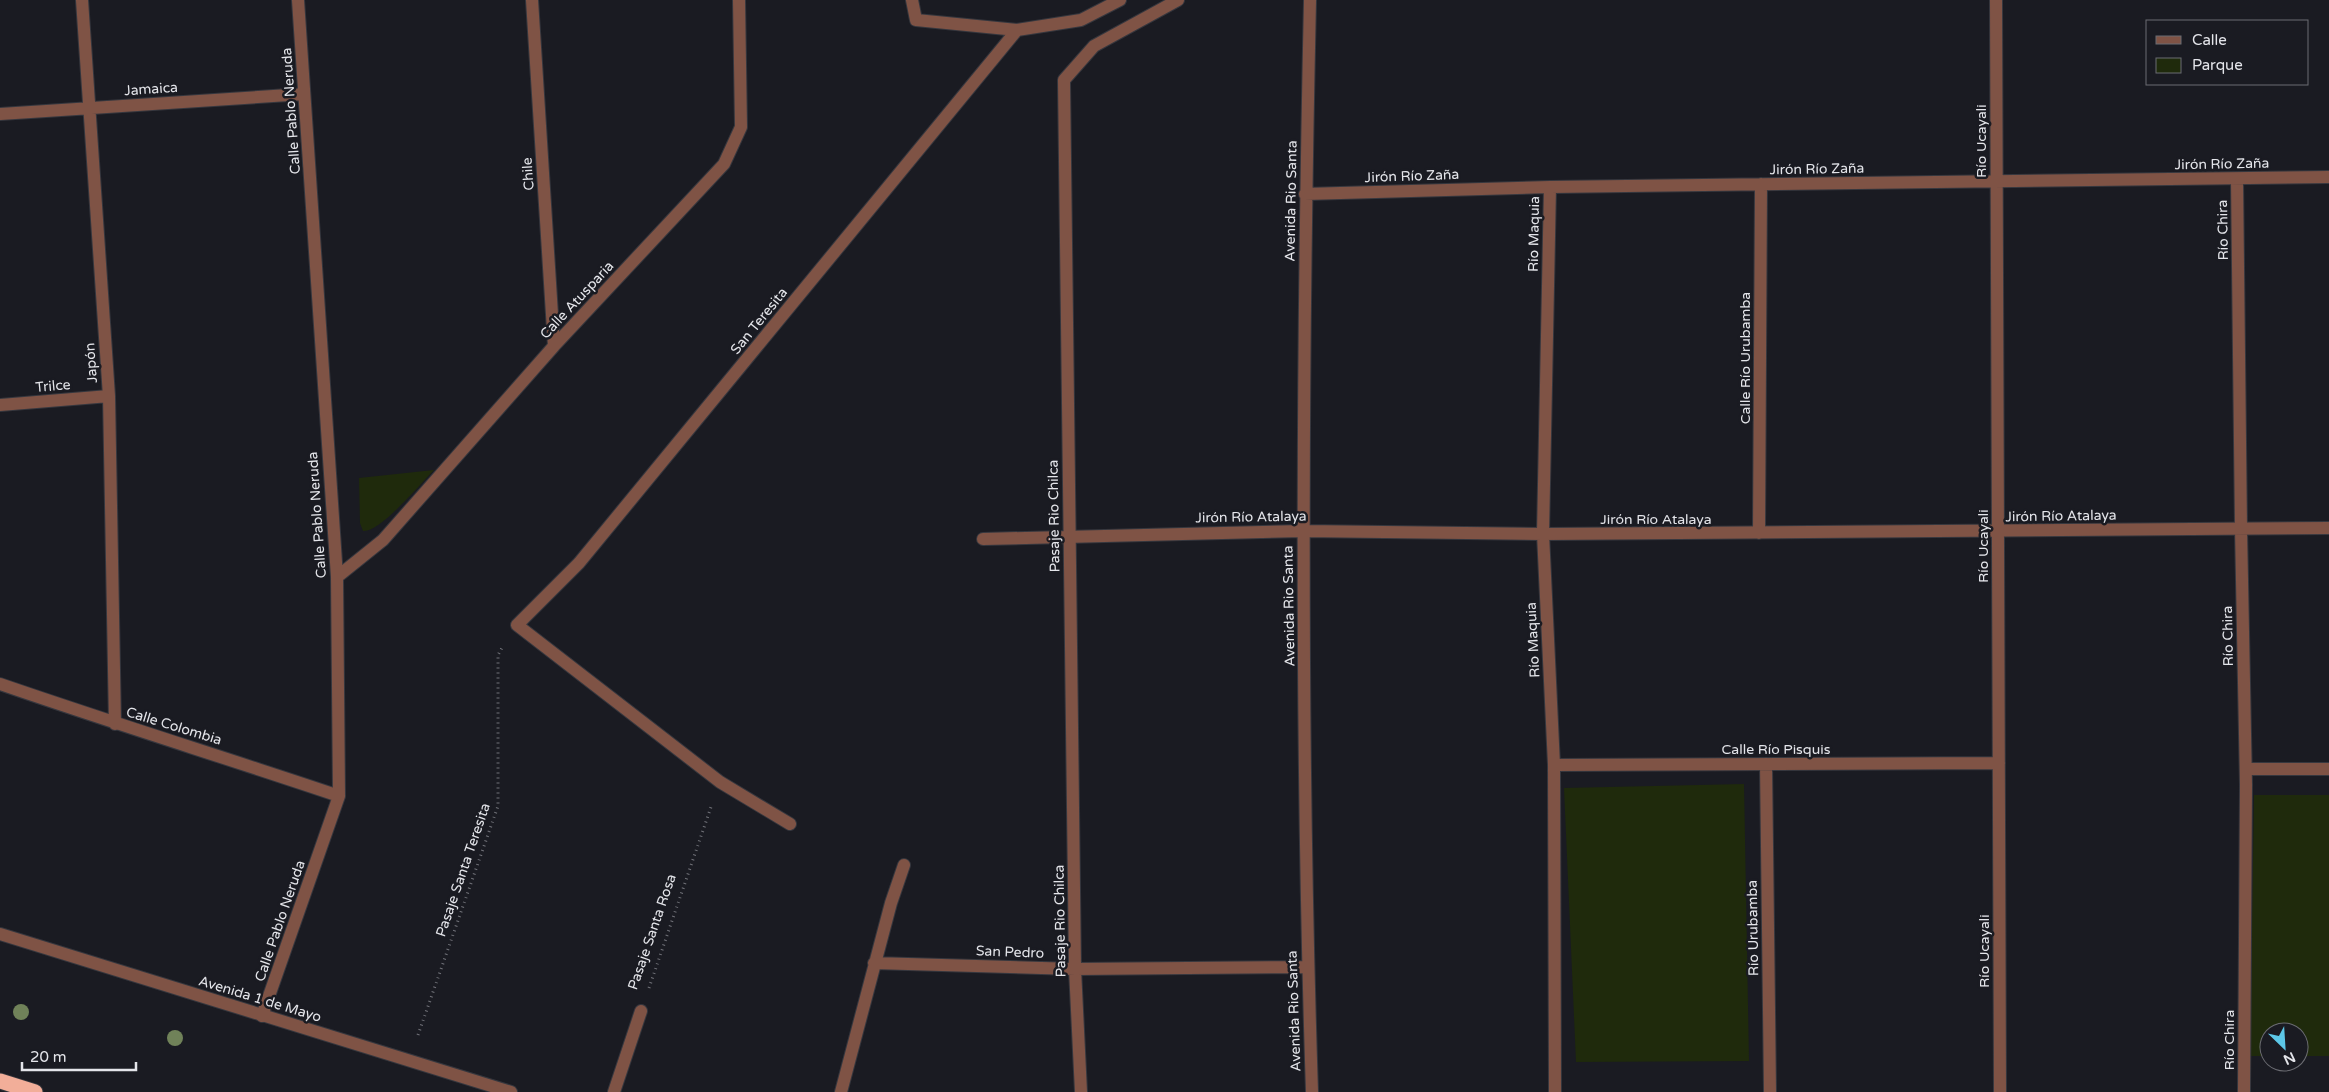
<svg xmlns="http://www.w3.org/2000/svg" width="2329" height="1092" font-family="'Varela Round',sans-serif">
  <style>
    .green { fill: #1f2a0c }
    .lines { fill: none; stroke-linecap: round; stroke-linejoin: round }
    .minor-casing { stroke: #36373e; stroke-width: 14 }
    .tertiary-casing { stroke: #36373e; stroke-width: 14 }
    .motorway-casing { stroke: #36373e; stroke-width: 17 }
    .path { stroke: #717279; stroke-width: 3; stroke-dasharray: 1 4; stroke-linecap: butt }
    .minor { stroke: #7f5345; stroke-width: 12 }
    .tertiary { stroke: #7f5345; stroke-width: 12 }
    .motorway { stroke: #f2ae99; stroke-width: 15 }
    .tree { fill: #708259 }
    .labels { text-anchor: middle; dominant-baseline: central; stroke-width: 5; stroke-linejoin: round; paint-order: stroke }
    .street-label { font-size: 14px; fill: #e4e5ea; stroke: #1a1b22 }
  </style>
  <rect width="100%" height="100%" fill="#1a1b22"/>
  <path class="green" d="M 434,470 C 421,483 380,533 363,531 L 360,523 L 359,478 Z
    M 1744,784 L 1749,1061 L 1576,1062 L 1564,788 Z
    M 2254,795 L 2329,795 L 2329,1056 L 2299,1056 L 2299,1032 L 2269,1032 L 2269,1056 L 2250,1056 Z"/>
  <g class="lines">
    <g class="minor-casing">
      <path id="minor" d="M 82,0 L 109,396 L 115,724
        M 532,0 L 554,346
        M 912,0 L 916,20 L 1017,30 L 1081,20 L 1120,0
        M 1310,0 C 1302,364 1300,728 1312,1092
        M 1996,0 L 2000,1092
        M 0,114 L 304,94
        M 2237,179 L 2241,529 L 2246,785 L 2244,1092
        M 1550,187 L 1543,534 L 1554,765 L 1555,1092
        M 1305,194 L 1550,187 L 2329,177
        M 0,405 L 109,396
        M 1759,533 L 1761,184
        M 983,539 L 1303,531 L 1543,534 L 2329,528
        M 337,577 L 383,540 L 554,346 L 724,164 L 741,127 L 739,0
        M 0,684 C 113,723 226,758 339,796
        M 1766,764 L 1770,1092
        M 1554,765 L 1999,763
        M 2246,769 L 2329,769
        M 790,824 L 720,782 L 517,625 L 579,563 L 1017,30
        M 874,963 L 1075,969 L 1308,967
        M 262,1016 L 339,796 L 337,577 L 298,0
        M 614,1092 L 641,1011
        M 841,1092 L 891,903 L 904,865
        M 1081,1092 L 1075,969 L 1064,80 L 1094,46 L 1178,0"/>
    </g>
    <g class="tertiary-casing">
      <path id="tertiary" d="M 0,934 L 511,1092"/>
    </g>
    <g class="motorway-casing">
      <path id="motorway" d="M 0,1081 L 35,1092"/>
    </g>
    <path class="path" d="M 649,988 L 711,807
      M 418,1035 L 498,806 L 498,655 L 503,646"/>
    <use href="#minor" class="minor"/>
    <use href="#tertiary" class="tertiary"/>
    <use href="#motorway" class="motorway"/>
  </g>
  <g class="tree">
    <circle cx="21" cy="1012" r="8"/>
    <circle cx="175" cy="1038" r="8"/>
  </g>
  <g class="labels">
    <g class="street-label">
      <text transform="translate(151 89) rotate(-4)">Jamaica</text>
      <text transform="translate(291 111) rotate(-94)">Calle Pablo Neruda</text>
      <text transform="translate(1981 141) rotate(-90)">Río Ucayali</text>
      <text transform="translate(2222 164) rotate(-1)">Jirón Río Zaña</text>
      <text transform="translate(1817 169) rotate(-1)">Jirón Río Zaña</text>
      <text transform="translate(528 174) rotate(-94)">Chile</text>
      <text transform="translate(1412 176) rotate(-2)">Jirón Río Zaña</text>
      <text transform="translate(1291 201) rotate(-89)">Avenida Rio Santa</text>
      <text transform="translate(2223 230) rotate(-91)">Río Chira</text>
      <text transform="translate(1534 234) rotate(-89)">Río Maquia</text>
      <text transform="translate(577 300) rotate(-47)">Calle Atusparia</text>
      <text transform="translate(759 321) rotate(-51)">San Teresita</text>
      <text transform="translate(1745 358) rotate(-90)">Calle Río Urubamba</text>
      <text transform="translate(91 363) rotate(-94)">Japón</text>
      <text transform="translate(53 386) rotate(-5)">Trilce</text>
      <text transform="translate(317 515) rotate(-94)">Calle Pablo Neruda</text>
      <text transform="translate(1054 516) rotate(-91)">Pasaje Rio Chilca</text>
      <text transform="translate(2061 516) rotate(-1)">Jirón Río Atalaya</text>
      <text transform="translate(1251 517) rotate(-1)">Jirón Río Atalaya</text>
      <text x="1656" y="519">Jirón Río Atalaya</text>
      <text transform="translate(1983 546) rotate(-90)">Río Ucayali</text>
      <text transform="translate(1289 606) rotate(-91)">Avenida Rio Santa</text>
      <text transform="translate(2228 636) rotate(-91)">Río Chira</text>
      <text transform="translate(1533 640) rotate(-93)">Río Maquia</text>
      <text transform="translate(174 726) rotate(17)">Calle Colombia</text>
      <text x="1776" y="749">Calle Río Pisquis</text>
      <text transform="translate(463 870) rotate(-71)">Pasaje Santa Teresita</text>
      <text transform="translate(280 921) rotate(-71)">Calle Pablo Neruda</text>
      <text transform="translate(1060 921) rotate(-91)">Pasaje Rio Chilca</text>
      <text transform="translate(1753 928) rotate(-91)">Río Urubamba</text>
      <text transform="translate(652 932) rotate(-71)">Pasaje Santa Rosa</text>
      <text transform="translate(1984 951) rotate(-90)">Río Ucayali</text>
      <text transform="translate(1010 952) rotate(2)">San Pedro</text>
      <text transform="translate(260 999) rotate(17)">Avenida 1 de Mayo</text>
      <text transform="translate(1294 1011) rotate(-92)">Avenida Rio Santa</text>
      <text transform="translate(2229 1040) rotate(-90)">Río Chira</text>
    </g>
  </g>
  <rect x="2146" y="20" width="162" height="65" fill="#1a1b22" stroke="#6b6c72"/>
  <rect x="2156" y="36" width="25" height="8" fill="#7f5345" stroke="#6b6c72"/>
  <text x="2192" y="45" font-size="15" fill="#e4e5ea">Calle</text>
  <rect x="2156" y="58" width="25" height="15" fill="#1f2a0c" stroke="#6b6c72"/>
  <text x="2192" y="70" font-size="15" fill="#e4e5ea">Parque</text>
  <g transform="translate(2284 1047) rotate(155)"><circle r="24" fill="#1a1b22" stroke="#6b6c72"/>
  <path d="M0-4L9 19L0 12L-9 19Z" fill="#5cc7e7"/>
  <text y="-8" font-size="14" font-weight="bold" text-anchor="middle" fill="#e4e5ea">N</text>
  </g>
  <path d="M22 1062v8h114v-8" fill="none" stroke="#e4e5ea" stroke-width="2.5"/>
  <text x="30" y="1062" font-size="15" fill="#e4e5ea" stroke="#1a1b22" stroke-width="4" paint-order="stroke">20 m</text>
</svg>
